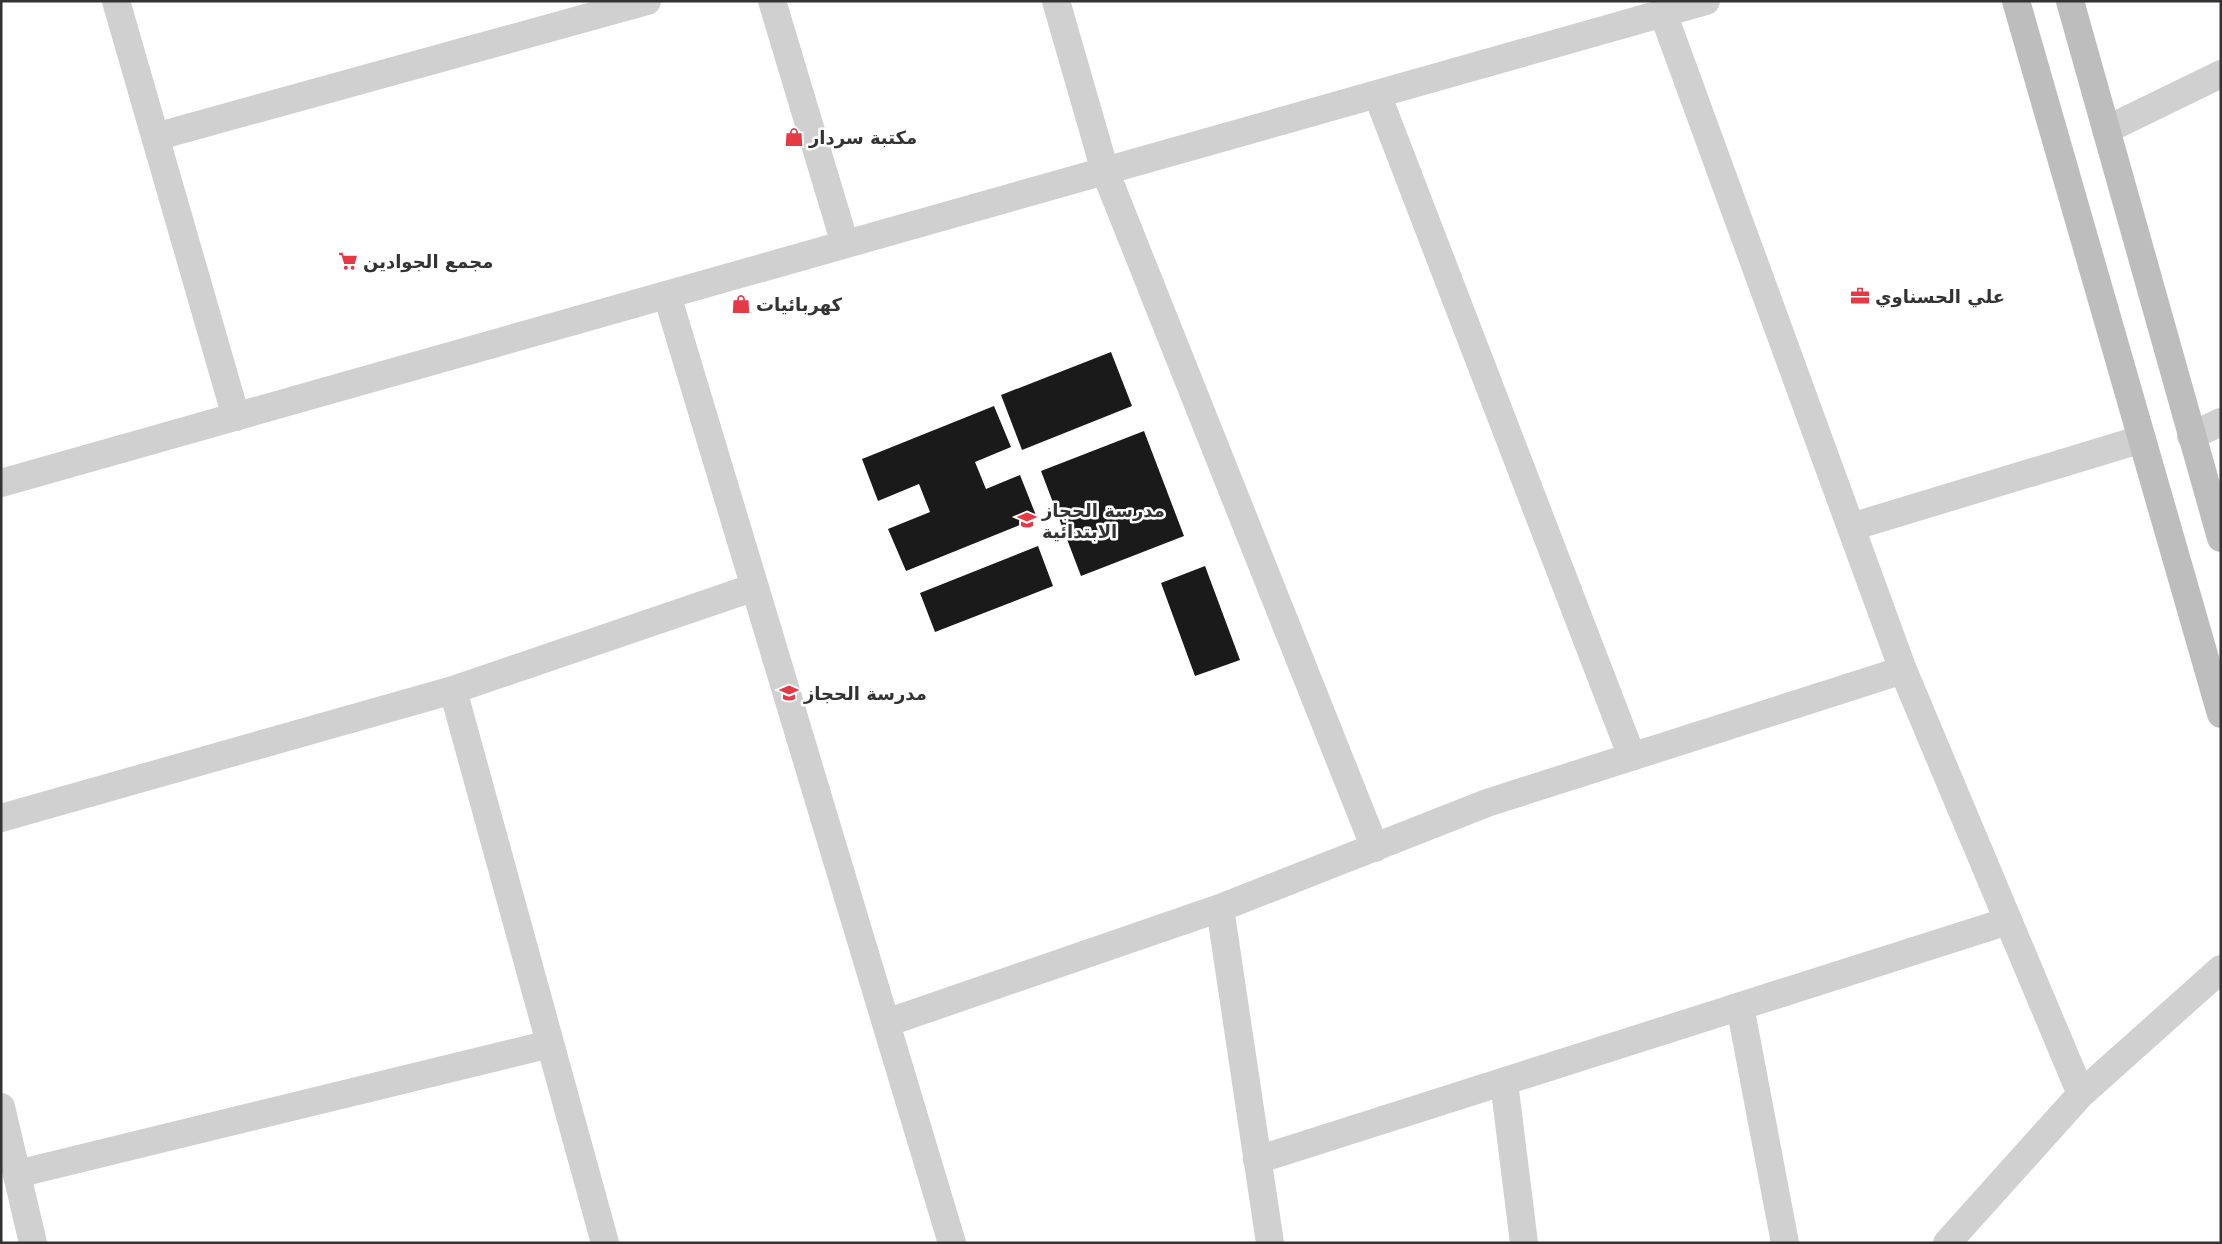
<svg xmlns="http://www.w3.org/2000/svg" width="2222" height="1244" font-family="'DejaVu Sans',Cairo,sans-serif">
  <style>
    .building { fill: #1a1a1a }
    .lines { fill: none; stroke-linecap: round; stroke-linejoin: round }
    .minor { stroke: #d0d0d0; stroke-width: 28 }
    .secondary { stroke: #bdbdbd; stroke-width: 28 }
    .labels { text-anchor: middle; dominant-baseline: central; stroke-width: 5; stroke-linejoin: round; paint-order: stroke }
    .poi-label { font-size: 18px; font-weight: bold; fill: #333; stroke: #fff; text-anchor: start }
  </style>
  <rect width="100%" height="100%" fill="#fff"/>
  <path class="building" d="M 1111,352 L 1132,406 L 1022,450 L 1001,395 Z
    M 994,406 L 1011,447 L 975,462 L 986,489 L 1020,475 L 1037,518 L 906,571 L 888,529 L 930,512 L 919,484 L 878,501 L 862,459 Z
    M 1144,431 L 1184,536 L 1081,576 L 1041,471 Z
    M 1038,546 L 1053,586 L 935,632 L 920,593 Z
    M 1205,566 L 1240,660 L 1195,676 L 1161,583 Z"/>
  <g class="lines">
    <path class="minor" d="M 116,1 L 236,417
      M 772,1 L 845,244
      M 1056,1 L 1105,171 L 1375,848
      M 1663,13 L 1903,670 L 2081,1094
      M 1377,94 L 1632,757
      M 2106,130 L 2221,74
      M 155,137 L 647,1
      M 667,295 L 952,1243
      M 2191,436 L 2221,422
      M 1,483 L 1706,1
      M 1851,527 L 2142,439
      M 453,690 L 605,1243
      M 1,818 L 453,690 L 755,587
      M 1220,908 L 1270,1243
      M 1740,1006 L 1785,1243
      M 886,1023 L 1220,908 L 1487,803 L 1903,670
      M 1504,1082 L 1524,1243
      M 1,1107 L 33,1243
      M 1257,1160 L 2008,921
      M 17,1174 L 550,1044
      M 1947,1243 L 2081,1094 L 2221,969"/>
    <path class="secondary" d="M 2016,1 L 2221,714
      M 2070,1 L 2221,538"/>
  </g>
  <defs>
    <g id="shop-bare" transform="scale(1.5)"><path d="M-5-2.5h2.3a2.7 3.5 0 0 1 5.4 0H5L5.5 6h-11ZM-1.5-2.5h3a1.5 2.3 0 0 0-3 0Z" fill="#e63946" stroke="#fff" stroke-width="2.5" paint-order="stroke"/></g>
    <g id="supermarket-bare" transform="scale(1.5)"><path d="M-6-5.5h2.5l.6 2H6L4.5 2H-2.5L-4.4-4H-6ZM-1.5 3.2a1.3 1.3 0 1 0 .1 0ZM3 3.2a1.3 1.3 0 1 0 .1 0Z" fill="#e63946" stroke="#fff" stroke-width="2.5" paint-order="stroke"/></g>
    <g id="office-bare" transform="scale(1.5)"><path d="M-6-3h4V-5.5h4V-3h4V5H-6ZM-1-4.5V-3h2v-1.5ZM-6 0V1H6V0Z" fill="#e63946" stroke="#fff" stroke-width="2.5" paint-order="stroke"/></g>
    <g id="school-bare" transform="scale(1.5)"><path d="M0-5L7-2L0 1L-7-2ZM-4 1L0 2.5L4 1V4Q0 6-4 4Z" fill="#e63946" stroke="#fff" stroke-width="2.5" paint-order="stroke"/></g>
  </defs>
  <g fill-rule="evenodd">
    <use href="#shop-bare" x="794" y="137"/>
    <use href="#supermarket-bare" x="348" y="261"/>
    <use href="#office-bare" x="1860" y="296"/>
    <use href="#shop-bare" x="741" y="304"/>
    <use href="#school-bare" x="1027" y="520"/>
    <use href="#school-bare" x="789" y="693"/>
  </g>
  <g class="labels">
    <g class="poi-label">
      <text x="809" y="137">مكتبة سردار</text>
      <text x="363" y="261">مجمع الجوادين</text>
      <text x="1875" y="296">علي الحسناوي</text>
      <text x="756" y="304">كهربائيات</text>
      <text x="1042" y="510">مدرسة الحجاز<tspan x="1042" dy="21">الابتدائية</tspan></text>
      <text x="804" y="693">مدرسة الحجاز</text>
    </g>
  </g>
  <rect width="2222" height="1244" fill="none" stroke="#333333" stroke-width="5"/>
</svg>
